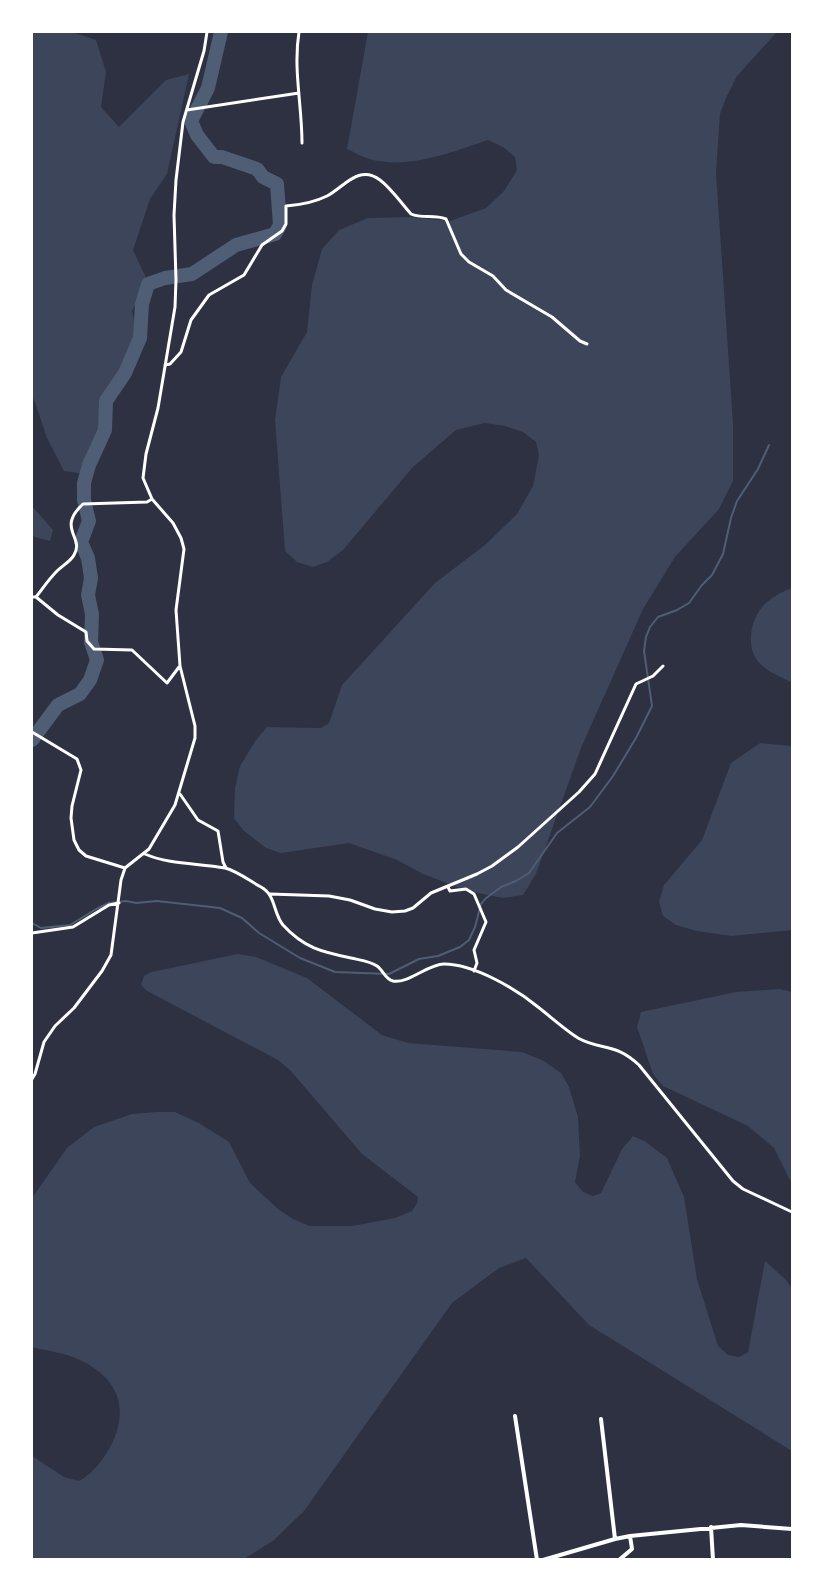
<svg xmlns="http://www.w3.org/2000/svg" width="824" height="1591" font-family="'Public Sans',sans-serif">
  <style>
    .green { fill: #3c4559 }
    .lines { fill: none; stroke-linecap: round; stroke-linejoin: round }
    .stream { stroke: #4f5d75; stroke-width: 2 }
    .river { stroke: #4f5d75; stroke-width: 14 }
    .minor { stroke: #fff; stroke-width: 3 }
    .tertiary { stroke: #fff; stroke-width: 4 }
  </style>
  <rect width="100%" height="100%" fill="#2d3142"/>
  <path class="green" d="M 32,32 L 71,32 L 96,40 L 106,72 L 101,107 L 119,127 L 166,80 L 189,74 L 167,174 L 150,199 L 133,250 L 148,282 L 132,311 L 137,336 L 129,360 L 105,396 L 103,440 L 85,474 L 64,471 L 47,438 L 35,402 L 32,397 Z
    M 368,32 L 777,32 L 737,76 L 726,98 L 720,114 L 716,173 L 733,423 L 733,481 L 719,509 L 675,557 L 643,609 L 581,748 L 536,874 L 523,895 L 503,898 L 468,891 L 423,874 L 397,860 L 349,843 L 281,853 L 266,848 L 244,831 L 234,818 L 235,788 L 240,766 L 256,740 L 267,727 L 321,728 L 329,723 L 342,685 L 435,583 L 485,545 L 517,514 L 533,486 L 539,455 L 536,442 L 523,432 L 505,426 L 485,423 L 456,430 L 413,467 L 343,550 L 327,562 L 313,567 L 297,562 L 285,551 L 275,420 L 281,377 L 307,332 L 312,285 L 322,249 L 339,230 L 368,218 L 408,217 L 450,221 L 486,208 L 504,191 L 517,170 L 515,157 L 503,147 L 488,140 C 452,152 408,170 369,159 C 362,157 354,152 347,149 Z
    M 32,506 L 53,530 L 50,541 L 32,536 Z
    M 789,589 L 792,590 L 792,682 C 781,678 764,670 757,660 C 745,643 752,616 765,604 C 772,597 780,593 789,589 Z
    M 760,743 L 792,746 L 792,930 L 731,936 L 697,931 L 676,925 L 663,916 L 659,902 L 664,885 L 702,840 L 731,763 Z
    M 238,954 L 256,957 L 307,978 L 382,1035 L 408,1043 L 522,1052 L 544,1061 L 561,1073 L 569,1087 L 578,1117 L 580,1156 L 575,1182 L 583,1192 L 593,1196 L 601,1193 L 622,1149 L 633,1136 L 646,1142 L 667,1158 L 684,1197 L 697,1279 L 718,1346 L 728,1355 L 739,1357 L 748,1352 L 765,1261 L 785,1279 L 792,1288 L 792,1451 L 589,1325 L 526,1258 L 499,1268 L 452,1303 L 304,1511 L 274,1540 L 244,1559 L 32,1559 L 32,1456 L 64,1477 L 79,1481 C 95,1472 107,1455 114,1439 C 129,1403 114,1376 80,1360 C 66,1353 47,1351 32,1347 L 32,1198 L 67,1148 L 94,1127 L 132,1114 L 156,1112 L 175,1112 L 199,1123 L 229,1142 L 250,1183 L 278,1209 L 293,1219 L 310,1226 L 352,1226 L 395,1218 L 412,1211 L 417,1203 L 418,1197 L 362,1154 L 290,1070 L 278,1060 L 147,991 L 141,985 L 144,976 L 151,972 Z
    M 780,989 L 792,992 L 792,1184 L 774,1148 L 748,1126 L 663,1086 L 653,1074 L 637,1027 L 641,1012 L 736,992 Z"/>
  <g class="lines">
    <path class="stream" d="M 32,923 L 41,928 L 70,925 L 98,908 L 109,903 L 126,901 L 136,903 L 157,901 L 220,908 L 242,918 L 259,933 L 300,958 L 335,972 L 389,974 L 419,959 L 438,956 L 460,947 L 469,940 L 475,927 L 481,904 L 485,899 L 501,887 L 516,881 L 529,873 L 557,833 L 590,807 L 613,776 L 636,738 L 652,706 L 644,651 L 646,637 L 650,627 L 658,617 L 677,610 L 689,603 L 702,585 L 712,575 L 723,554 L 731,518 L 737,501 L 758,469 L 769,445"/>
    <path class="river" d="M 32,740 L 58,705 L 80,694 L 90,680 L 97,660 L 91,642 L 92,614 L 88,595 L 91,578 L 88,558 L 81,542 L 89,521 L 84,500 L 84,483 L 89,465 L 105,430 L 106,401 L 125,373 L 140,338 L 142,304 L 148,284 L 165,278 L 192,274 L 236,245 L 275,234 L 280,225 L 277,184 L 263,177 L 257,169 L 222,157 L 214,157 L 197,135 L 191,121 L 208,88 L 221,32"/>
    <path class="minor" d="M 299,32 C 293,69 302,105 302,143
      M 187,110 L 299,93
      M 165,365 L 170,364 L 181,352 L 191,320 L 209,295 L 244,275 L 262,245 L 282,231 L 286,224 L 286,206 C 299,205 315,202 327,196 C 344,187 359,164 380,180 C 391,188 401,203 411,214 C 422,219 434,214 446,219 L 461,254 L 469,262 L 493,276 L 506,290 L 552,317 L 580,341 L 587,344
      M 32,597 L 36,597 C 43,588 49,579 57,571 C 62,566 71,561 74,555 C 85,537 56,529 83,504 L 147,502 L 152,499
      M 36,597 L 58,615 L 86,632 L 87,641 L 94,649 L 132,650 L 167,683 L 179,667
      M 32,732 L 77,759 L 81,770 L 72,806 L 71,818 L 74,840 L 79,850 L 86,856 L 125,868
      M 180,794 L 198,820 L 218,831 L 223,862 L 226,868
      M 145,854 C 170,865 198,863 225,868 C 237,871 250,881 261,887 C 276,895 273,913 283,925 C 304,948 322,952 351,958 C 359,960 370,961 377,966 C 383,970 385,979 393,981 C 408,984 428,964 444,964 C 474,964 516,989 538,1007 C 551,1017 564,1029 578,1038 C 601,1051 615,1042 639,1065 L 733,1181 L 743,1189 L 792,1212
      M 448,887 L 450,891 L 466,889 L 474,894 L 486,922 L 474,950 L 477,963 L 474,971
      M 270,894 L 329,896 L 350,900 L 375,909 L 392,912 L 405,911 L 413,908 L 431,893 L 477,874 L 492,866 L 518,847 L 579,792 L 595,774 L 636,684 L 653,676 L 663,666
      M 32,933 L 73,927 L 109,905 L 119,903
      M 32,1079 L 35,1074 L 44,1042 L 55,1026 L 74,1008 L 102,971 L 111,955 L 121,880 L 125,868 L 149,849 L 175,805 L 195,738 L 195,726 L 180,666 L 176,610 L 184,549 L 181,538 L 173,523 L 152,499 L 143,478 L 146,454 L 158,408 L 175,307 L 176,280 L 174,215 L 176,180 L 183,122 L 204,51 L 207,32"/>
    <path class="tertiary" d="M 515,1416 L 537,1560
      M 601,1419 L 615,1539
      M 711,1527 L 713,1560
      M 543,1560 L 615,1539 L 630,1536 L 741,1525 L 792,1529
      M 619,1560 L 632,1549 L 630,1536"/>
  </g>
  <rect width="824" height="1591" fill="none" stroke="#ffffff" stroke-width="66"/>
</svg>
